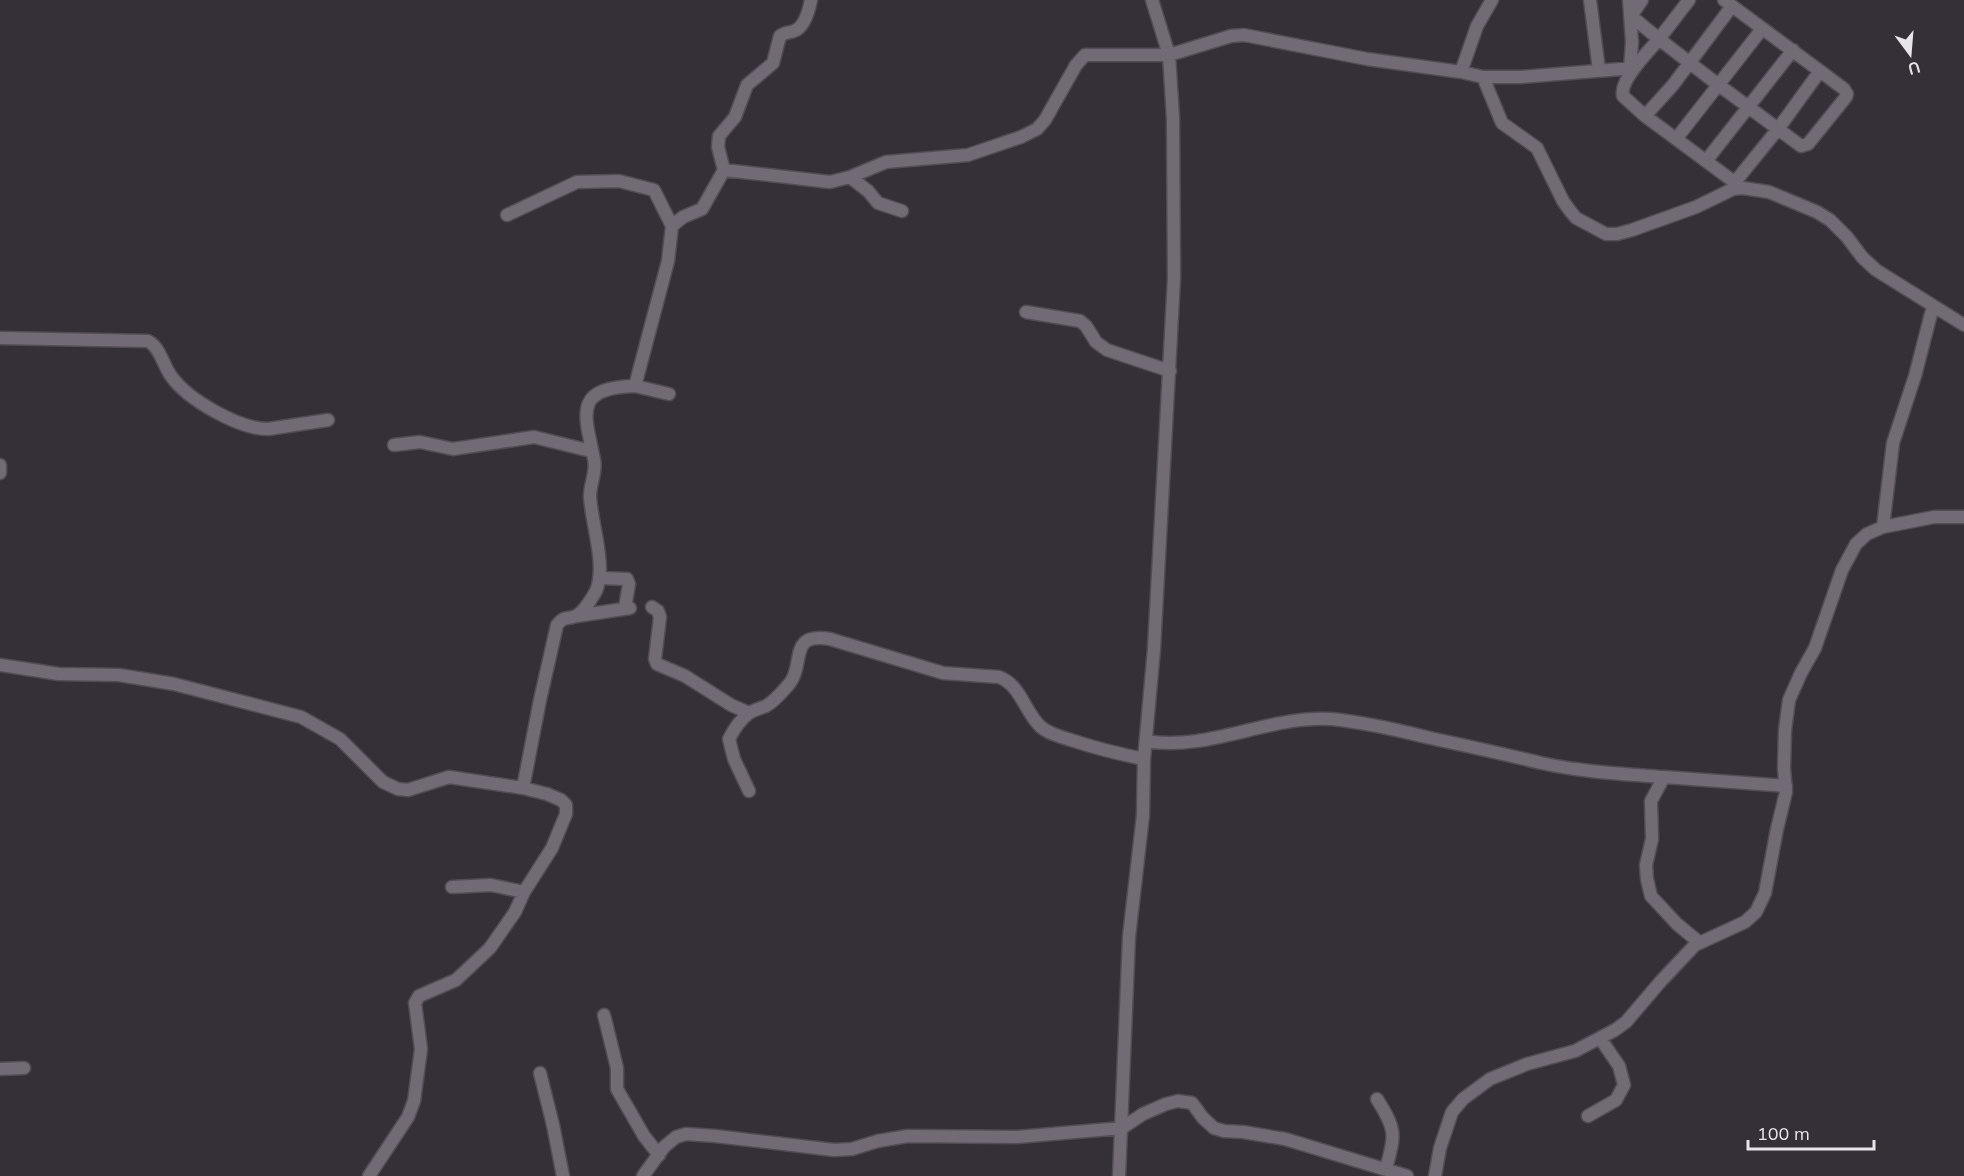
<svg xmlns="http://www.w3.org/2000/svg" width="1964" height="1176" font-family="Mulish,sans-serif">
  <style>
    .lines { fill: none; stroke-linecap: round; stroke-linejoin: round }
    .minor-casing { stroke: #524d54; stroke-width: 15 }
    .minor { stroke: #726b75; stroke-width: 12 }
  </style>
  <rect width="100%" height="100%" fill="#352f37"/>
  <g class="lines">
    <g class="minor-casing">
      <path id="minor" d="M 811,0 C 809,10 805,27 794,31 C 789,33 785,32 780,36 L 773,63 L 747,85 L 735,117 L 719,136 L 718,147 L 724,170 L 830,182 L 850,177 L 886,162 L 968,155 L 1021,137 L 1037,129 L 1045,120 L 1076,65 L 1085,55 L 1169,55 L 1231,36 L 1244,35 L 1367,59 L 1461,72 L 1483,77 L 1502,123 L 1537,148 L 1563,201 L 1571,212 L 1576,218 L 1606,234 L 1617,234 L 1632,230 L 1696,207 L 1733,189 L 1743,188 L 1769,192 L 1817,212 L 1830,220 L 1847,237 L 1862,257 L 1876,270 L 1964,325
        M 1590,0 L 1599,70
        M 1629,0 L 1632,42 L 1630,69
        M 1689,0 L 1659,39 L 1712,80 L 1801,146 L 1808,144 L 1846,97 L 1847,94 L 1844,89 L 1820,71
        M 1724,0 L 1820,71 L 1778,129 L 1735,182
        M 1631,16 L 1659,39 C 1649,51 1619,80 1623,96 L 1645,116 L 1741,187
        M 1631,16 L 1642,0
        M 1461,72 L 1477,26 L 1492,0
        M 1483,77 L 1521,77 L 1634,68
        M 1645,116 L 1673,85 L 1732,6
        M 1676,139 L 1762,29
        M 1706,161 L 1793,50
        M 850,177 L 868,191 L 878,203 L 902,211
        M 507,215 L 577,182 L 619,181 L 654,190 L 672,226
        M 1026,312 L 1080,321 L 1086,326 L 1096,342 L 1107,350 L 1170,371
        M 0,338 L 148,341 C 160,347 163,365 171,376 C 188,400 239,429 268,429 L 328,420
        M 635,386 L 669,394
        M 394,445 L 420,442 L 453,449 L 534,437 L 591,451
        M 0,465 L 0,473
        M 1883,527 L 1893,443 L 1915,376 L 1933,306
        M 599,578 L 627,579 L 629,584 L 625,608
        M 652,607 L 658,611 L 660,617 L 655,659 L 657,664 L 685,676 L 731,705 L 749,713
        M 577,616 L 630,608
        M 0,665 L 59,674 L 119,675 L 174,684 L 301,717 L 340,739 L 383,782 L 398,789 L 408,790 L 449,777 L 523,788
        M 1146,741 C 1207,752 1270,715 1331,719 C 1364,722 1398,730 1430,738 C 1467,746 1504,754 1541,763 C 1582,772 1623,774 1664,777 L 1651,801 L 1652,839 L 1646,865 L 1647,879 L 1651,896 L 1677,924 L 1700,943
        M 1664,777 L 1786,786
        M 749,791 L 734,759 L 729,739 C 733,731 741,719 749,713 C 754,710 761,708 766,706 C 775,701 783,691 790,683 C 805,663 788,632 830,639 L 943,673 L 999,677 C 1021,685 1025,713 1041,727 C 1049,734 1061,737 1071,740 C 1095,748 1119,754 1144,759
        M 452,887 L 491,885 L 524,892
        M 604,1015 L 617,1068 L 617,1089 L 644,1136 L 659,1155
        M 0,1069 L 24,1068
        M 540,1073 L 553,1125 L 563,1176
        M 1377,1099 C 1397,1131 1395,1134 1386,1169
        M 1588,1116 L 1616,1100 L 1624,1085 L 1619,1066 L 1600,1038
        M 369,1176 L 408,1117 L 414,1101 L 421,1049 L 415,1003 L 419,996 L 456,980 L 490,948 L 515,912 L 524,892 L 552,848 L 566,814 L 566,805 L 561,800 L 547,794 L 523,788 L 540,700 L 557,625 C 565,615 566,620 576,616 C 584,612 592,598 596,591 C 607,565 591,523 590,496 C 590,484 597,471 594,459 C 584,412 574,388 635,386 L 668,261 L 672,226 L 683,217 L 702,209 L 724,170
        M 643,1176 L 664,1147 L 676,1137 L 686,1134 L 715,1136 L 834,1150 L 852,1149 L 878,1141 L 908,1136 L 1017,1137 L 1122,1128 L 1143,1114 L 1166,1104 L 1178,1101 L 1192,1103 L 1203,1118 L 1214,1128 L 1224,1131 L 1243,1132 L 1285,1139 L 1407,1176
        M 1119,1176 L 1129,937 L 1143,815 L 1144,759 L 1154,649 L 1174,278 L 1173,118 L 1169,55 L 1152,0
        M 1435,1176 L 1440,1148 L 1452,1112 L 1463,1099 L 1490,1079 L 1527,1064 L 1575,1051 L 1615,1030 L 1626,1022 L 1661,981 L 1695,945 L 1745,922 L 1756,912 L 1765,893 L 1777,829 L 1786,792 L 1784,768 L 1785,730 L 1789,700 L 1801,673 L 1815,648 L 1842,570 L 1856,544 L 1867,534 L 1883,527 L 1934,517 L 1964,517"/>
    </g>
    <use href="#minor" class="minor"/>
  </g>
  <g transform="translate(1910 54) rotate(164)" stroke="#352f37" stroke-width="4.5" paint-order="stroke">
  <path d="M0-4.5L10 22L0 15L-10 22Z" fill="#e8e5ea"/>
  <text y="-9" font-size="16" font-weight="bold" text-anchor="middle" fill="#e8e5ea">U</text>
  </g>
  <path d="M1748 1140v9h126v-9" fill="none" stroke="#e8e5ea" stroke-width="3"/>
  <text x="1757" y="1140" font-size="18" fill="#e8e5ea" stroke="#352f37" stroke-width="4.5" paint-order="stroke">100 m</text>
</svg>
